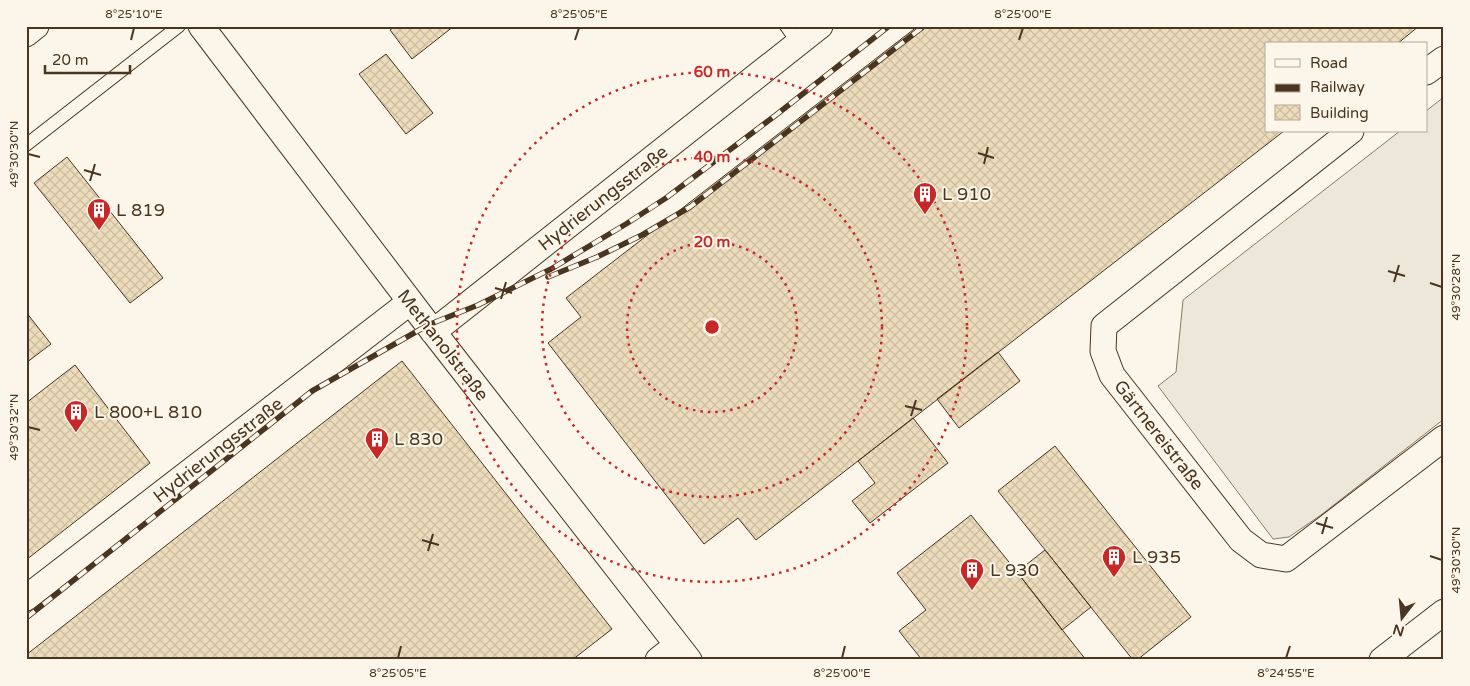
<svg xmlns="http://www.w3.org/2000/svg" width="1470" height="686" font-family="'Varela Round',sans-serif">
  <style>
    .parking { fill: #ede7d9; stroke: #887966 }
    .building { fill: url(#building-cross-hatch); stroke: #4a3520 }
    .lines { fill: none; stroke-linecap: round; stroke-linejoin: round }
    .lane-casing { stroke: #4a3520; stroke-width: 14 }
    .street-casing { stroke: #4a3520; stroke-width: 27 }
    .lane { stroke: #fbf6e9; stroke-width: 12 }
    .street { stroke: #fbf6e9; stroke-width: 25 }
    .rail-casing { stroke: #4a3520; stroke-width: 5.5 }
    .rail { stroke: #fbf6e9; stroke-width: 4; stroke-dasharray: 11; stroke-linecap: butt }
    .ticks { fill: none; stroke: #4a3520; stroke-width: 2 }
    .ring { fill: none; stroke: #c62828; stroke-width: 2.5; stroke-dasharray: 2.5 5 }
    .labels { text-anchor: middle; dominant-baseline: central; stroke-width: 4; stroke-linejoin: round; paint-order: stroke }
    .poi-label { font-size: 18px; fill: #4a3520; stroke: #fbf6e9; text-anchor: start }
    .street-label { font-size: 18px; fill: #4a3520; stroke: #fbf6e9 }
    .centre { fill: #c62828; stroke: #fbf6e9; stroke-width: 2.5 }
    .ring-label { font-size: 15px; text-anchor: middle; font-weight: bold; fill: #c62828; stroke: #fbf6e9; stroke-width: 4; stroke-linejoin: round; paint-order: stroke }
    .neatline { fill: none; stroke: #4a3520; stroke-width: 2 }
    .ticks-label { font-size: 12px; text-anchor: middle; fill: #4a3520 }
  </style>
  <defs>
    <pattern id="building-cross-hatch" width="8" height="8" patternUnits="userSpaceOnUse" patternTransform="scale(1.25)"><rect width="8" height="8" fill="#ecdcbc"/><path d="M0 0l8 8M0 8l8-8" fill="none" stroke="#ccbda1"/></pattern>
  </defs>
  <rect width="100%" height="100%" fill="#fbf6e9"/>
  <path class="parking" d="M 1444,97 L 1444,419 L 1321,515 L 1289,537 L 1273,539 L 1158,386 L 1176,372 L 1183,300 L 1400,131 L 1426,131 L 1426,111 Z"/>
  <path class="building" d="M 395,26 L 454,26 L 412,59 L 390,30 Z
    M 918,26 L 1419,26 L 1397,44 L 1266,44 L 1266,131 L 1284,131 L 756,540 L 738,518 L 704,544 L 548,343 L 581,317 L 566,298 Z
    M 386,54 L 433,113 L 406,134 L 359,74 Z
    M 67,157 L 163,278 L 130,303 L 34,183 Z
    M 26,312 L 51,344 L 26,363 Z
    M 998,352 L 1020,381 L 959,428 L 937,399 Z
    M 402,361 L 612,629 L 572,660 L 26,660 L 26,655 Z
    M 75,365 L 150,463 L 26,560 L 26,403 Z
    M 913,418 L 948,463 L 870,523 L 852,501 L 875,483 L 858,461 Z
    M 1055,446 L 1191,617 L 1137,660 L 1133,660 L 998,491 Z
    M 971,515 L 1017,572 L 1086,660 L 922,660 L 899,631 L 926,610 L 897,573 Z
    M 1045,550 L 1091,607 L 1062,630 L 1017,572 Z"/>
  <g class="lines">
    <g class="lane-casing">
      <path id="lane" d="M 786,26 L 798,43
        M 26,145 L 179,26"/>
    </g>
    <g class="street-casing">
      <path id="street" d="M 201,26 L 428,325 L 689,660
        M 26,34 L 36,26
        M 1426,72 L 1444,59
        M 1351,131 L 1104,326 L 1103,351 L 1112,375 L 1241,540 L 1261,555 L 1286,559 L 1444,438
        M 433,332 L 820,26
        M 26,598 L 410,302
        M 658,660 L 677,645
        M 1382,660 L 1444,612"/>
    </g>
    <use href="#lane" class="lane"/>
    <use href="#street" class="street"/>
    <g class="rail-casing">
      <path id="rail" d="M 548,277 L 597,257 L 642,235 L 690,207 L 924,26
        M 26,618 L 312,391 L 428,325 L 478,305 L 551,269 L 626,224 L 666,198 L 776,115 L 889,26"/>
    </g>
    <use href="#rail" class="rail"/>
  </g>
  <path class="ticks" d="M 131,40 L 134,28M 575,40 L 579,28M 1019,40 L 1023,28M 978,153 L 994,158M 28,154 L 40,157M 984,164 L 988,147M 84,170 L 101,175M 90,181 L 95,164M 1388,271 L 1405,276M 1394,282 L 1399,265M 1430,283 L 1442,287M 495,288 L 512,293M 501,299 L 506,282M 905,406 L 922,410M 911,416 L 916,400M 28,427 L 40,430M 1316,523 L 1333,528M 1322,534 L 1327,517M 422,540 L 439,545M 428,551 L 433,534M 1430,556 L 1442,560M 398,658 L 401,646M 842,658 L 845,646M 1286,658 L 1290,646"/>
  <g class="ring">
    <circle cx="712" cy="327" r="85"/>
    <circle cx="712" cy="327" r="170"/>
    <circle cx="712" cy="327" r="255"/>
  </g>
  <defs>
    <g id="building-pin" transform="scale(1.25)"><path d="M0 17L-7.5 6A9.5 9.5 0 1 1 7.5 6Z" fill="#c62828" stroke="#fbf6e9"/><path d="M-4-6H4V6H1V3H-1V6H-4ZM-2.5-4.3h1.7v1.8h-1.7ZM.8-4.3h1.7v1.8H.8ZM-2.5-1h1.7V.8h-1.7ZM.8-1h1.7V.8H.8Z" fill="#fff"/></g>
  </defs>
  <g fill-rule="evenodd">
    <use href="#building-pin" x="925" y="194"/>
    <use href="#building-pin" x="99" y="210"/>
    <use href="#building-pin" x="76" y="412"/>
    <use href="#building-pin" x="377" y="439"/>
    <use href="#building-pin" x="1114" y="557"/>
    <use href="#building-pin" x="972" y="570"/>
  </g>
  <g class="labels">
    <g class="poi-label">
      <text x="942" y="194">L 910</text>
      <text x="116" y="210">L 819</text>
      <text x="94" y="412">L 800+L 810</text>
      <text x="394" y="439">L 830</text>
      <text x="1132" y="557">L 935</text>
      <text x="990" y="570">L 930</text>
    </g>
    <g class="street-label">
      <text transform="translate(603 198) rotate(-38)">Hydrierungsstraße</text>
      <text transform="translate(443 345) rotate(52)">Methanolstraße</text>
      <text transform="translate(1159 435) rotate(52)">Gärtnereistraße</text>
      <text transform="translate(218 450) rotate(-38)">Hydrierungsstraße</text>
    </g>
  </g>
  <circle cx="712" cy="327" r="8" class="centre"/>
  <g class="ring-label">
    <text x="712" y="77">60 m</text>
    <text x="712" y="162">40 m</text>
    <text x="712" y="247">20 m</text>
  </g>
  <rect width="1470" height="686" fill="none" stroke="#fbf6e9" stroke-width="55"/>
  <rect x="1265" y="42" width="162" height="90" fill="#fbf6e9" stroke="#b4a999"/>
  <rect x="1275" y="59" width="25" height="8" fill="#fbf6e9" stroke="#b4a999"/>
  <text x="1310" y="68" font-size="15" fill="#4a3520">Road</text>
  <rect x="1275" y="84" width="25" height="8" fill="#4a3520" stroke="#b4a999"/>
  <text x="1310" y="92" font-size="15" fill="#4a3520">Railway</text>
  <rect x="1275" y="105" width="25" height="15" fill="url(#building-cross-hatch)" stroke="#b4a999"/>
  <text x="1310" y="118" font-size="15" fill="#4a3520">Building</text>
  <g transform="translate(1402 618) rotate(196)" stroke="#fbf6e9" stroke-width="4" paint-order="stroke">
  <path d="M0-4L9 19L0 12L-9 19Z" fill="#4a3520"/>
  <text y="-8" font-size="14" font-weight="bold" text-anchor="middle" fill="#4a3520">N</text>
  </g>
  <path d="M45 65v8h85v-8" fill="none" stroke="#4a3520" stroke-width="2.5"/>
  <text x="52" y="65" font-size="15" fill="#4a3520" stroke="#fbf6e9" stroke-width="4" paint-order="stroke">20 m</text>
  <rect x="28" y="28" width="1414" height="630" class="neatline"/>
  <g class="ticks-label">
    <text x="134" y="18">8°25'10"E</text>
    <text x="579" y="18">8°25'05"E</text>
    <text x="1023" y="18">8°25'00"E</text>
    <text transform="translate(14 154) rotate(-90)" y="4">49°30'30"N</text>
    <text transform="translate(1456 287) rotate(-90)" y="4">49°30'28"N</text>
    <text transform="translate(14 427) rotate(-90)" y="4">49°30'32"N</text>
    <text transform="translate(1456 560) rotate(-90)" y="4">49°30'30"N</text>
    <text x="398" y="677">8°25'05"E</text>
    <text x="842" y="677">8°25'00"E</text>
    <text x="1286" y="677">8°24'55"E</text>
  </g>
</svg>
